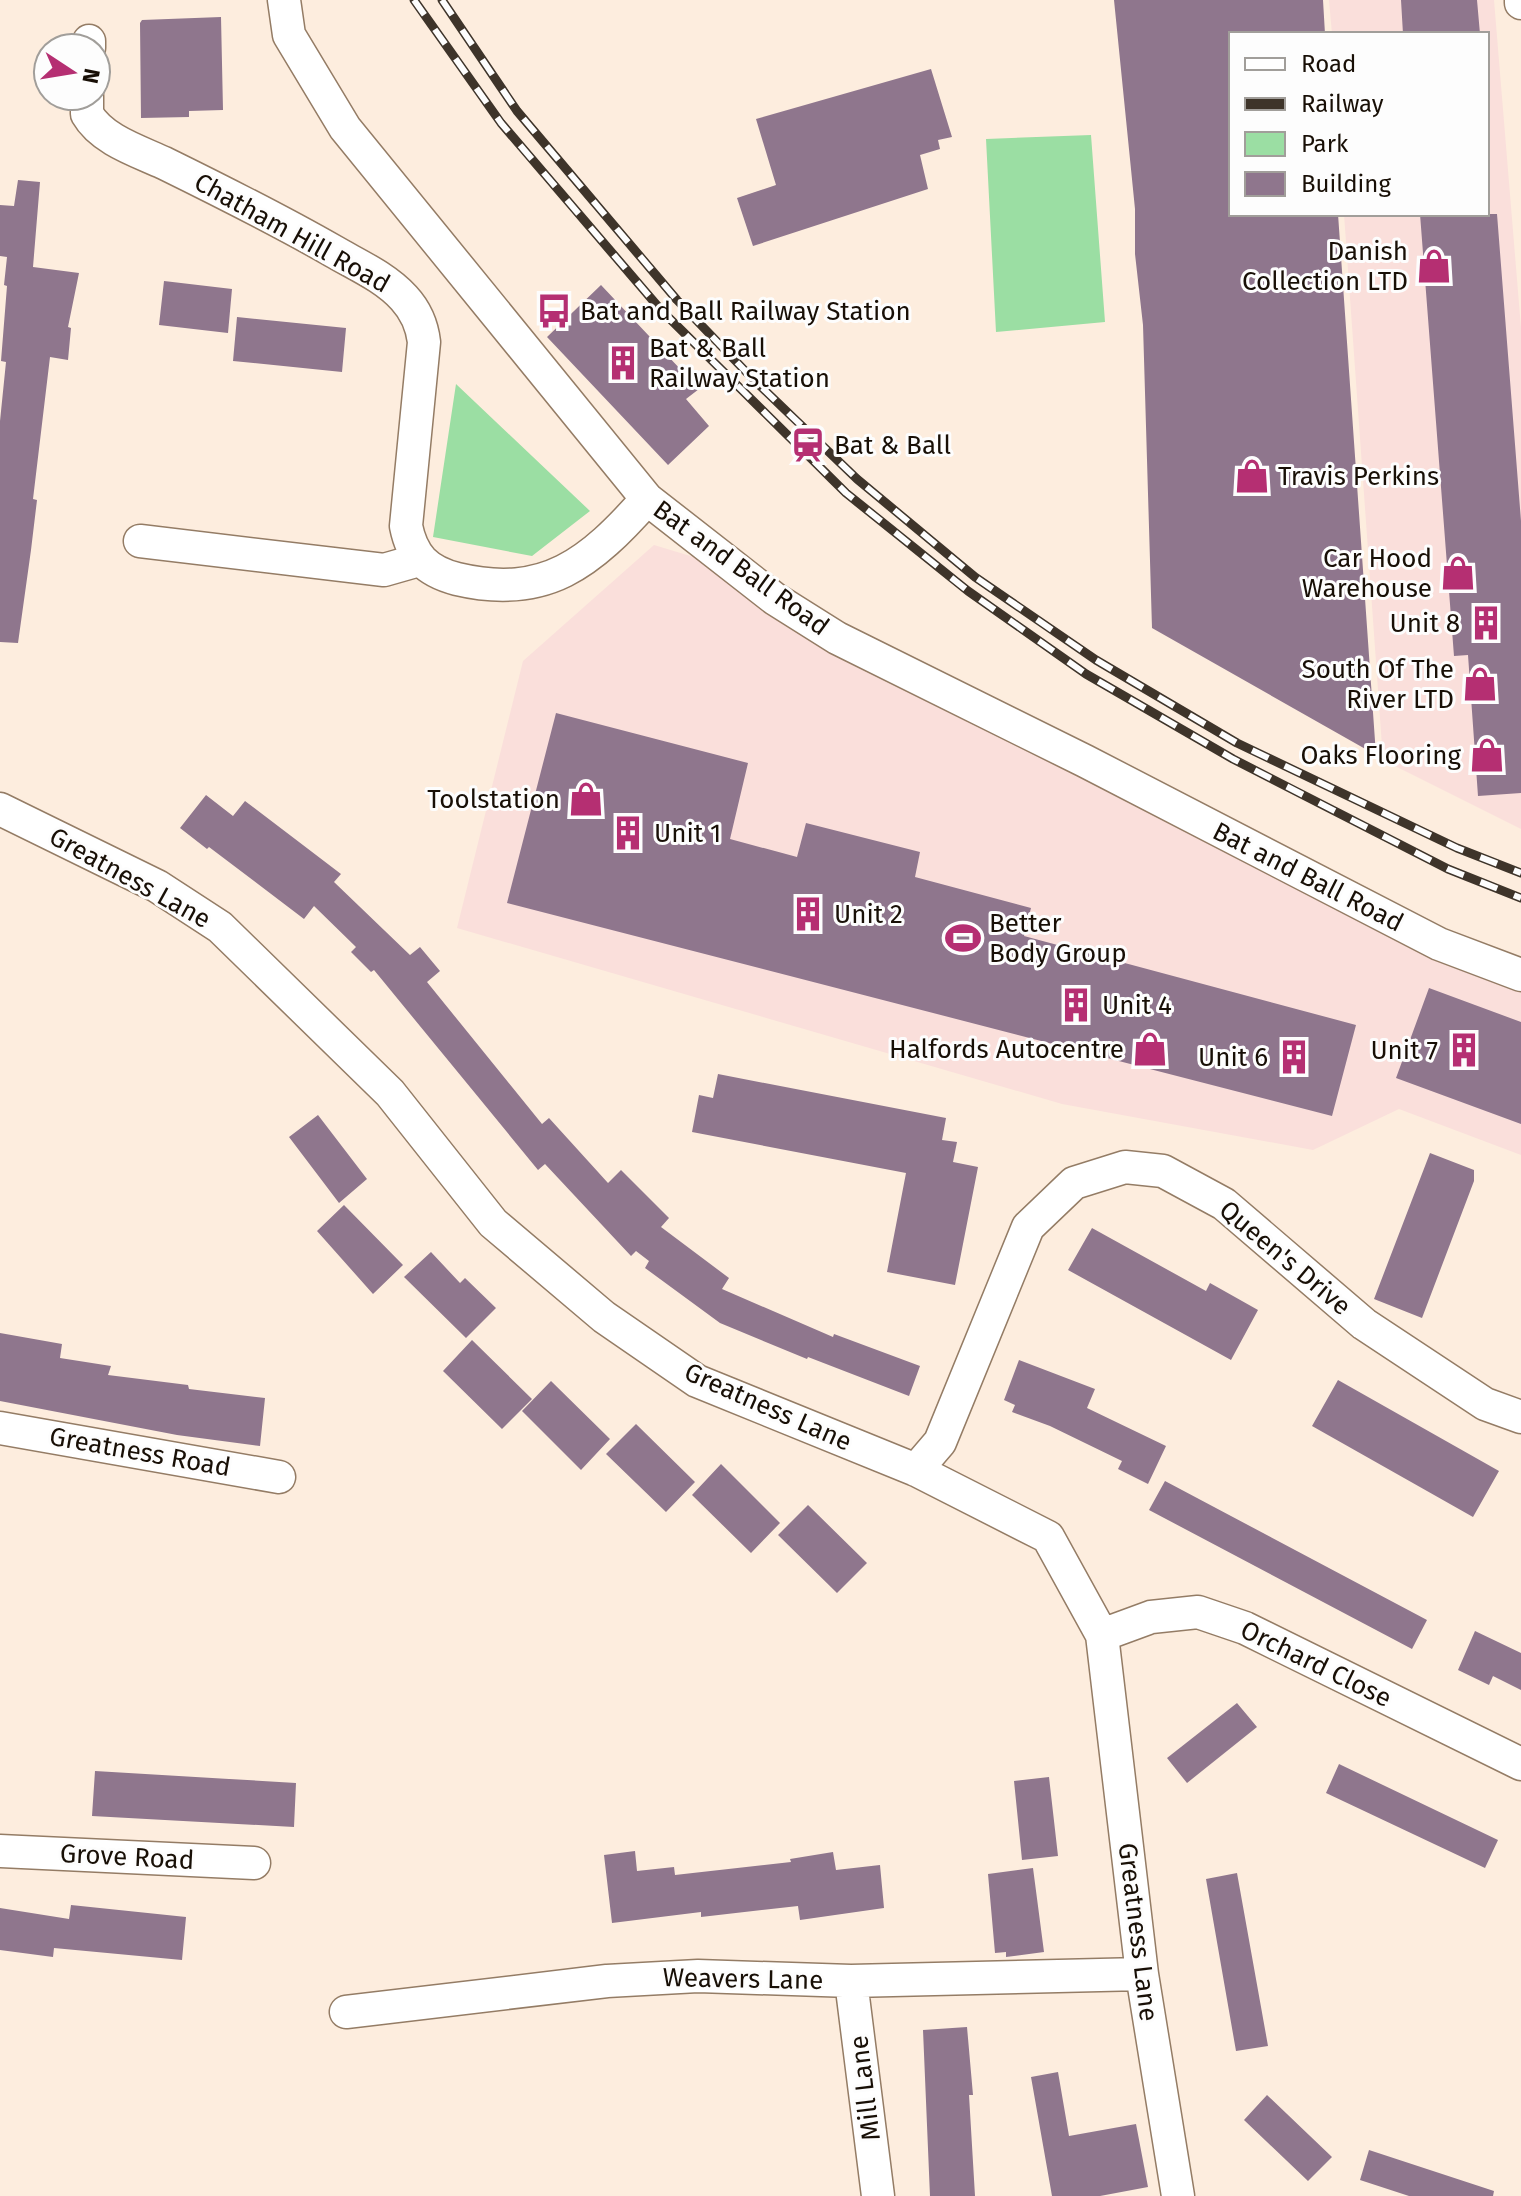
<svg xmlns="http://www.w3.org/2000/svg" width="1521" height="2196" font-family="'Fira Sans',sans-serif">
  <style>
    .commercial { fill: #fadfdb }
    .green { fill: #9bdea3 }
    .building { fill: #8f768d }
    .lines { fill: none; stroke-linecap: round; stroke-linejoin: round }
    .minor-casing { stroke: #947c65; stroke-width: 35 }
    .minor { stroke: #fff; stroke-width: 32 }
    .rail-casing { stroke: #3e342a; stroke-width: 9 }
    .rail { stroke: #fdfdfd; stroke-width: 6; stroke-dasharray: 18; stroke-linecap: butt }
    .labels { text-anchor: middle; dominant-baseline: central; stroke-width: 6; stroke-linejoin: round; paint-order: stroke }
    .street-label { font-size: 26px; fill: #180f06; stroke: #fdfdfd }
    .poi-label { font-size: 26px; fill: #180f06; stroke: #fdfdfd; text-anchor: end }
  </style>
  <rect width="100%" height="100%" fill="#fdedde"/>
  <path class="commercial" d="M 1329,0 L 1494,0 L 1521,328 L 1521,829 L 1383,760 L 1344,214 L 1487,214 L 1487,34 L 1332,34 Z
    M 654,545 L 697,558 L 1521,974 L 1521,1155 L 1399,1109 L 1313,1150 L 1062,1104 L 457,928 L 523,661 Z"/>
  <path class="green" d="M 1091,135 L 1105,322 L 996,332 L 986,139 Z
    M 456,384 L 590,511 L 532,556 L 433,537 Z"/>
  <path class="building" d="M 1114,0 L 1323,0 L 1325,34 L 1231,34 L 1231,214 L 1338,214 L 1376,755 L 1152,628 L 1143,325 L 1135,254 L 1135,209 Z
    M 1401,0 L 1477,0 L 1480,34 L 1403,34 Z
    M 221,17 L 223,110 L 189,111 L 189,117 L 141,118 L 140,23 L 142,20 Z
    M 931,69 L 952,137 L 938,140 L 940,149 L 920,155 L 928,189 L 753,246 L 737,198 L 776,185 L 756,119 Z
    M 18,180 L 40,182 L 33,267 L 79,273 L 68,327 L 71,328 L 68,360 L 50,357 L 33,499 L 37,500 L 31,550 L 18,643 L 0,642 L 0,421 L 6,362 L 1,361 L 7,286 L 4,285 L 7,257 L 0,256 L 0,205 L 14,206 Z
    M 1420,214 L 1497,214 L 1521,521 L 1521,793 L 1478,796 L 1468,655 L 1454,656 Z
    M 164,281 L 232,289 L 228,333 L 159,325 Z
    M 601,285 L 699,389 L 686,399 L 709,426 L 668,465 L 547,337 Z
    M 237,317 L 346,328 L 342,372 L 233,361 Z
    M 556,713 L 748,763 L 730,839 L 797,857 L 806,823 L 920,852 L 915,877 L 1031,908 L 1024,936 L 1356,1025 L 1332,1116 L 507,903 Z
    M 206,795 L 233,816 L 245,801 L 341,874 L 334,882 L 410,955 L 420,947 L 440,971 L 427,982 L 542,1124 L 549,1118 L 608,1183 L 621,1170 L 669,1218 L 661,1227 L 729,1278 L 722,1289 L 833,1337 L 834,1334 L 920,1366 L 909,1396 L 808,1357 L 807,1359 L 720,1323 L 645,1268 L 649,1261 L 636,1251 L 631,1256 L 545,1164 L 538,1170 L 374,970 L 371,972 L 351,952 L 356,947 L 314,906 L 304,919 L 209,847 L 207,849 L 180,828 Z
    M 1429,988 L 1521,1022 L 1521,1124 L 1396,1078 Z
    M 718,1074 L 946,1118 L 942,1140 L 957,1142 L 953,1162 L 978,1167 L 955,1285 L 887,1272 L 906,1173 L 692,1132 L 699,1095 L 713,1098 Z
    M 318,1115 L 367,1179 L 339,1203 L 289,1137 Z
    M 1430,1153 L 1474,1170 L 1474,1181 L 1422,1318 L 1374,1299 Z
    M 344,1205 L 403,1265 L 373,1294 L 317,1231 Z
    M 1092,1228 L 1206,1291 L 1210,1283 L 1258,1310 L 1231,1360 L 1068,1270 Z
    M 431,1252 L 460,1283 L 465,1278 L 496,1308 L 466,1338 L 404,1277 Z
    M 0,1333 L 62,1344 L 60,1358 L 111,1366 L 108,1375 L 188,1385 L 189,1389 L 265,1398 L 260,1446 L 177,1435 L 0,1401 Z
    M 472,1340 L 532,1399 L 502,1429 L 443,1371 Z
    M 1019,1360 L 1095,1389 L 1087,1408 L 1166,1446 L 1148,1484 L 1118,1469 L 1122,1461 L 1050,1426 L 1012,1412 L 1015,1405 L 1004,1400 Z
    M 1338,1380 L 1499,1471 L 1473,1517 L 1312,1426 Z
    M 551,1381 L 610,1439 L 581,1470 L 522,1411 Z
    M 636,1424 L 695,1482 L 666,1512 L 606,1454 Z
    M 721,1464 L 780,1523 L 751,1553 L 692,1495 Z
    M 1165,1481 L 1427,1620 L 1412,1649 L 1149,1510 Z
    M 808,1505 L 867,1563 L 837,1593 L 778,1535 Z
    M 1475,1631 L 1521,1653 L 1521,1690 L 1493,1676 L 1489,1685 L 1458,1670 Z
    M 1237,1703 L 1257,1727 L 1187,1783 L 1167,1758 Z
    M 1339,1764 L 1498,1840 L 1485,1868 L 1326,1793 Z
    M 95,1771 L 296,1783 L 294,1827 L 92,1816 Z
    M 1049,1777 L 1058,1856 L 1022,1860 L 1014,1781 Z
    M 635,1851 L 637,1871 L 674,1867 L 675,1875 L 791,1862 L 790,1859 L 833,1852 L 836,1870 L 880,1865 L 884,1908 L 800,1920 L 798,1906 L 701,1917 L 701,1912 L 612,1923 L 604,1855 Z
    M 1033,1868 L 1044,1952 L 1006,1957 L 1006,1952 L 995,1953 L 988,1874 Z
    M 1237,1873 L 1268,2046 L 1236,2051 L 1206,1879 Z
    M 71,1905 L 186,1917 L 182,1960 L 54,1948 L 53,1957 L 0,1950 L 0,1908 L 69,1919 Z
    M 967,2027 L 973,2095 L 969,2095 L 975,2196 L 930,2196 L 923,2030 Z
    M 1058,2072 L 1069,2136 L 1136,2124 L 1148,2187 L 1100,2196 L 1052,2196 L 1031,2077 Z
    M 1267,2095 L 1332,2157 L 1308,2181 L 1244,2120 Z
    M 1369,2150 L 1494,2191 L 1493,2196 L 1409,2196 L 1360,2180 Z"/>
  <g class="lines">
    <g class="minor-casing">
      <path id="minor" d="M 284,0 L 289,35 L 345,128 L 647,499 L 775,599 L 837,638 L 1085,761 L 1439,944 L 1521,975
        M 1521,0 L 1521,3
        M 89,48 L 89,41
        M 87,96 L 87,114 C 102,140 138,151 164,163 C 221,191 277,219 333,251 C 357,265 385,277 404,298 C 416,311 422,325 424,342 L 406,526 C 412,556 426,571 457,579 C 546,600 590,563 647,499
        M 140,541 L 384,570 L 419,560
        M 0,809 L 157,886 L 220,927 L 390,1093 L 493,1223 L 604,1317 L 697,1381 L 916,1470 L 1048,1537 L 1102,1635 L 1142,1974 L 1178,2196
        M 0,1428 L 279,1477
        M 916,1470 L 940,1442 L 1028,1227 L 1074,1183 L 1125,1167 L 1163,1171 L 1224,1204 L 1364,1324 L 1485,1404 L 1521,1417
        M 1102,1635 L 1151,1617 L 1198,1612 L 1245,1628 L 1521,1764
        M 0,1851 L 254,1863
        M 851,1981 L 878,2196
        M 346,2012 L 607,1981 L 698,1976 L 851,1981 L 1142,1974"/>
    </g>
    <use href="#minor" class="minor"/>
    <g class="rail-casing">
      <path id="rail" d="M 414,0 L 501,123 L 661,310 L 846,493 L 968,591 L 1086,674 L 1233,759 L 1448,869 L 1521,898
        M 442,0 L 517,111 L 677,300 L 752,378 L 857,479 L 975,577 L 1096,660 L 1237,743 L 1457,848 L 1521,873"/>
    </g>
    <use href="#rail" class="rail"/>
  </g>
  <defs>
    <g id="shop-bare" transform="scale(2.76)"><path d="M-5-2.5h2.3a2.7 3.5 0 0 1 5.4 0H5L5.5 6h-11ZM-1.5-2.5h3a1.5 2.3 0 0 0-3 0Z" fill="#b52f72" stroke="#fdfdfd" stroke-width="2.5" paint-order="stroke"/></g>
    <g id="bus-bare" transform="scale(2.76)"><path d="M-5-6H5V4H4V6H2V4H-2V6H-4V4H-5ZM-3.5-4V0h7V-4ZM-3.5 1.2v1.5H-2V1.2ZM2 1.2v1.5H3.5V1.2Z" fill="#b52f72" stroke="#fdfdfd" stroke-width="2.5" paint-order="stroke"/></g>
    <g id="building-bare" transform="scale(2.76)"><path d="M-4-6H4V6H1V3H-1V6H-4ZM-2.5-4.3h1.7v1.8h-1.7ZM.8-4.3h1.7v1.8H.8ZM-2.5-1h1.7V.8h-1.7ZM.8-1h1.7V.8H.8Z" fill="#b52f72" stroke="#fdfdfd" stroke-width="2.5" paint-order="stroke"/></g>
    <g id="station-bare" transform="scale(2.76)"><path d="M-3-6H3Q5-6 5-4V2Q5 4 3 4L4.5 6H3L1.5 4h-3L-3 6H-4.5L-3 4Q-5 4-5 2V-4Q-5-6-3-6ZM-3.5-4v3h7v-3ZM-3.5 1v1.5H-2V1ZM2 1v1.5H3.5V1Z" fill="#b52f72" stroke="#fdfdfd" stroke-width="2.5" paint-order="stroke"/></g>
    <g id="stadium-bare" transform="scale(2.76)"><path d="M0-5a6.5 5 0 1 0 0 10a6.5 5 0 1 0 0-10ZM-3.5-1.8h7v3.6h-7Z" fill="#b52f72" stroke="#fdfdfd" stroke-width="2.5" paint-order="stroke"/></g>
  </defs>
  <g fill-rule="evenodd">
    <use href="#shop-bare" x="1434" y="266"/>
    <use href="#bus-bare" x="554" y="311"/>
    <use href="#building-bare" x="623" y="363"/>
    <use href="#station-bare" x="808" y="445"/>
    <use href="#shop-bare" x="1252" y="476"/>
    <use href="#shop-bare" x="1458" y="573"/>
    <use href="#building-bare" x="1486" y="623"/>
    <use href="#shop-bare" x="1480" y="684"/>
    <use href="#shop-bare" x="1487" y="755"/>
    <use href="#shop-bare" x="586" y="799"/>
    <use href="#building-bare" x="628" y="833"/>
    <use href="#building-bare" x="808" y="914"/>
    <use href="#stadium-bare" x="963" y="938"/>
    <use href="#building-bare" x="1076" y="1005"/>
    <use href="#shop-bare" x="1150" y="1049"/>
    <use href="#building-bare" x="1464" y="1050"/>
    <use href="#building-bare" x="1294" y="1057"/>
  </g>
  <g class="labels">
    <g class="street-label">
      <text transform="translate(292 233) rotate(29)">Chatham Hill Road</text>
      <text transform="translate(741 568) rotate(36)">Bat and Ball Road</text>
      <text transform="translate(1308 877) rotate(27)">Bat and Ball Road</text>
      <text transform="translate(130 878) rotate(29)">Greatness Lane</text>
      <text transform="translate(1285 1258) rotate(40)">Queen's Drive</text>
      <text transform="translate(768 1407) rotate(24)">Greatness Lane</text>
      <text transform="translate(140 1452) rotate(10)">Greatness Road</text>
      <text transform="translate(1316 1664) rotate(26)">Orchard Close</text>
      <text transform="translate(127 1857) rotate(3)">Grove Road</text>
      <text transform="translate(1138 1932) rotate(83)">Greatness Lane</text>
      <text transform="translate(743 1979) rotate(1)">Weavers Lane</text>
      <text transform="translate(865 2088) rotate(-97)">Mill Lane</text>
    </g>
    <g class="poi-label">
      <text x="1408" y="251">Danish<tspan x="1408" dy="30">Collection LTD</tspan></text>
      <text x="580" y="311" text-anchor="start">Bat and Ball Railway Station</text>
      <text x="649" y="348" text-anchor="start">Bat &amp; Ball<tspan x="649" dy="30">Railway Station</tspan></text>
      <text x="834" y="445" text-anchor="start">Bat &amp; Ball</text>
      <text x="1278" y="476" text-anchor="start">Travis Perkins</text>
      <text x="1432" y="558">Car Hood<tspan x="1432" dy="30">Warehouse</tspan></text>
      <text x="1460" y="623">Unit 8</text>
      <text x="1454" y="669">South Of The<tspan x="1454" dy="30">River LTD</tspan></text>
      <text x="1461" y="755">Oaks Flooring</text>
      <text x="560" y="799">Toolstation</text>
      <text x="654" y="833" text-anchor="start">Unit 1</text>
      <text x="834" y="914" text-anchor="start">Unit 2</text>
      <text x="989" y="923" text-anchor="start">Better<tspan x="989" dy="30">Body Group</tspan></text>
      <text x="1102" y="1005" text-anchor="start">Unit 4</text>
      <text x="1124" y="1049">Halfords Autocentre</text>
      <text x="1438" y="1050">Unit 7</text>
      <text x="1268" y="1057">Unit 6</text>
    </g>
  </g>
  <rect x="1229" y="32" width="260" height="184" fill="#fdfdfd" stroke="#a19e9a" stroke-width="2"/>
  <rect x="1245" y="58" width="40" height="12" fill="#ffffff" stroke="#a19e9a" stroke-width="2"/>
  <text x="1301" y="72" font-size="24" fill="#180f06">Road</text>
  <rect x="1245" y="98" width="40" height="12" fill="#3e342a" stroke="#a19e9a" stroke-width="2"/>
  <text x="1301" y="112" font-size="24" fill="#180f06">Railway</text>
  <rect x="1245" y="132" width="40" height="24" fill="#9bdea3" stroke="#a19e9a" stroke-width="2"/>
  <text x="1301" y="152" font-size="24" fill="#180f06">Park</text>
  <rect x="1245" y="172" width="40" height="24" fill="#8f768d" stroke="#a19e9a" stroke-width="2"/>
  <text x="1301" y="192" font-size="24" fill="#180f06">Building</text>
  <g transform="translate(72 72) rotate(102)"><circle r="38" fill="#fdfdfd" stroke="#a19e9a" stroke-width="2"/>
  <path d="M0-6L14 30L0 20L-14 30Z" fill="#b52f72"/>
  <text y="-12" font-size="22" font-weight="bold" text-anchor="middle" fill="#180f06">N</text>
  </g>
</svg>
